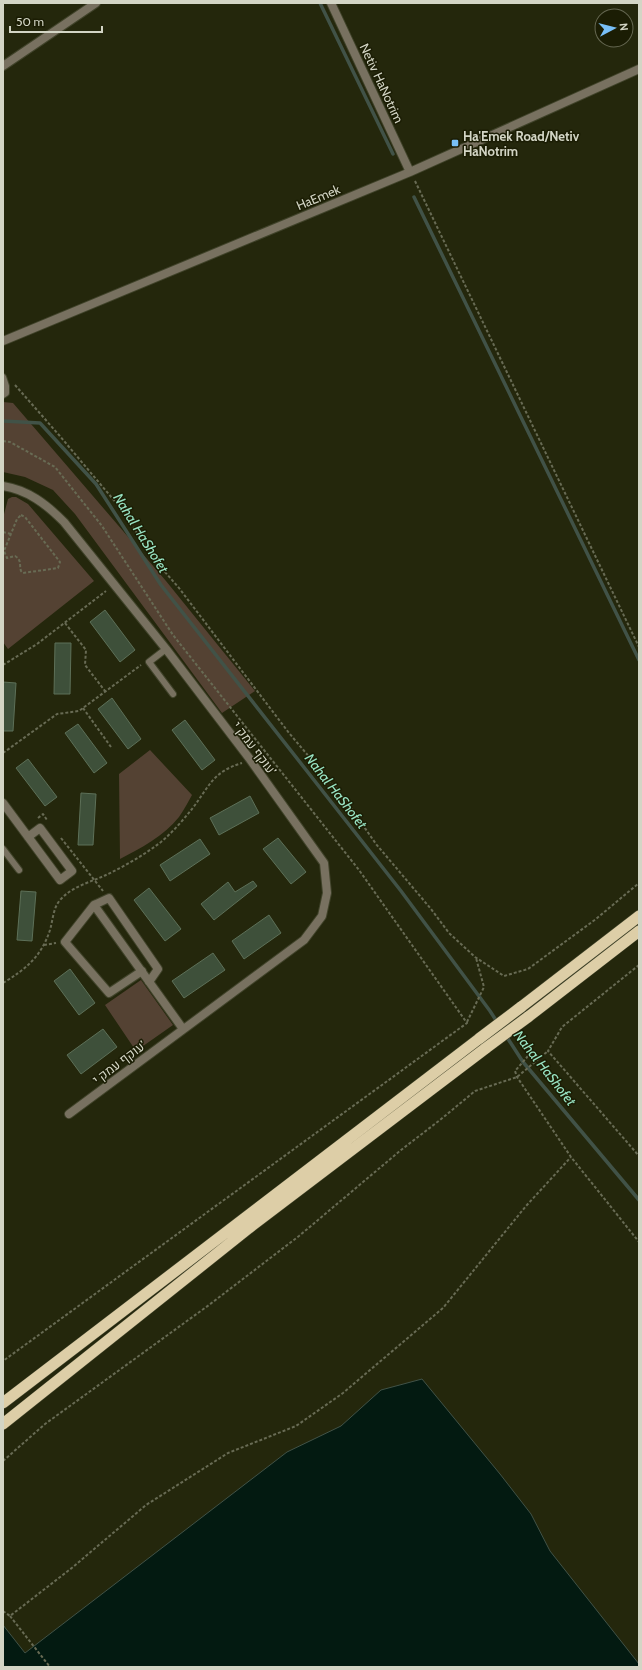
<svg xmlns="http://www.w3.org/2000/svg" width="642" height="1670" font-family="Cabin,Heebo,sans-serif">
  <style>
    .green { fill: #544233 }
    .water { fill: #031a11; stroke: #415247 }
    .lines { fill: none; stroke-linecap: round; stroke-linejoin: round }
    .stream { stroke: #415247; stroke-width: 3.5 }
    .building { fill: #3e503a; stroke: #5d7058 }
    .service-casing { stroke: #40432a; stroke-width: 8 }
    .minor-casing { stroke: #40432a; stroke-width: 10 }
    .trunk-casing { stroke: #40432a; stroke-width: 12 }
    .path { stroke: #686b54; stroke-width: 2; stroke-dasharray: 3 2; stroke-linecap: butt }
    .service { stroke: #787160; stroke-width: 6 }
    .minor { stroke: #787160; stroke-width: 8 }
    .trunk { stroke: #ddcea7; stroke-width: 11 }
    .trunk-bridge-casing { stroke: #40432a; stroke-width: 12; stroke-linecap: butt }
    .trunk-bridge { stroke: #ddcea7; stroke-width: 11 }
    .poi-dot { fill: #78bff7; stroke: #1b1d04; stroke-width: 1.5 }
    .labels { text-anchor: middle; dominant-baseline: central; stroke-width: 3; stroke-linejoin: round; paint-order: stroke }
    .street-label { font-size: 13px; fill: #d3d5c5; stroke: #1b1d04 }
    .poi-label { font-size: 13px; font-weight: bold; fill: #d3d5c5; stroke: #1b1d04; text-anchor: start }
    .water-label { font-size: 14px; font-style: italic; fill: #98e3c3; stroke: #1b1d04 }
  </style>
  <rect width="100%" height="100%" fill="#24270c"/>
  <path class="green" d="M 3,402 L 13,403 L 166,581 L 255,691 L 222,713 L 75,514 L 53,490 L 25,477 L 3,472 Z
    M 12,497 L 16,497 L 28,504 L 94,581 L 8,649 L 3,642 L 3,518 L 8,499 Z
    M 150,750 L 192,795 C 188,802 184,810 179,817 C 164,836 141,848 120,859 L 119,774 Z
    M 141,980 L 173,1025 L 136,1051 L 105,1005 Z"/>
  <path class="water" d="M 422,1379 L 500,1474 L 531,1514 L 550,1551 L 639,1664 L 639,1667 L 3,1667 L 3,1625 L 25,1653 L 287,1452 L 341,1426 L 381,1390 Z"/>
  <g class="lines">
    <path class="stream" d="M 320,3 L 393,154
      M 414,197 L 639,660
      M 3,421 L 40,423 L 96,484 L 161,585 L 401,891 L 490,1011 L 523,1062 L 639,1200"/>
  </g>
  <path class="building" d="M 105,610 L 135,650 L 120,662 L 90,622 Z
    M 55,643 L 71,643 L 70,694 L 54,694 Z
    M 3,682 L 16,683 L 13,731 L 3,731 Z
    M 112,698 L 141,739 L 128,749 L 98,709 Z
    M 185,720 L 215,760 L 202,770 L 172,730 Z
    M 78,724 L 107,763 L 94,773 L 65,733 Z
    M 28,759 L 57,797 L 45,806 L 16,768 Z
    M 81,793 L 96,794 L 93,845 L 78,845 Z
    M 250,796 L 259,813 L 219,835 L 210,818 Z
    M 278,838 L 306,872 L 291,884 L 263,849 Z
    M 200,839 L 210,854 L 170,881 L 160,865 Z
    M 253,881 L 257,886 L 214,920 L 201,904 L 228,882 L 235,892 Z
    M 149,888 L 181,929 L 165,941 L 134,900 Z
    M 21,891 L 36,892 L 32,941 L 17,940 Z
    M 269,915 L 281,933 L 244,959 L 232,941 Z
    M 213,953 L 225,970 L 184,998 L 172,981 Z
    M 70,969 L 95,1003 L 79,1015 L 54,981 Z
    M 103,1029 L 117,1047 L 81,1074 L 67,1055 Z"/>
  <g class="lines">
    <g class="service-casing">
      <path id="service" d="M 3,377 L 6,386 L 6,393 L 3,395
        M 166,649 L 149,662 L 173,694
        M 3,849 L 19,870"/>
    </g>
    <g class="minor-casing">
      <path id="minor" d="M 331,3 L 410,172
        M 3,66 L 96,3
        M 3,341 L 410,172 L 639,69
        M 3,486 C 28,490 46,504 64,522 L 166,649 L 249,758 L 324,863 L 327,893 L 322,916 L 304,940 L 69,1114
        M 3,803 L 60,880 L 72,871 L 40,828 L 28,837
        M 94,905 L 65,942 L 109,993 L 142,971
        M 149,982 L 158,969 L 109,898 L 94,905 L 183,1029"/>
    </g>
    <g class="trunk-casing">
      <path id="trunk" d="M 521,1007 L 639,916
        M 528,1017 L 639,931
        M 3,1403 L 480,1038
        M 3,1424 L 249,1228 L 486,1048"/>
    </g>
    <path class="path" d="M 415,181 L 639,647
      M 15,385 L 59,435 L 123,511 L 152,557 L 179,588 L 289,733 L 344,798 L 376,844 L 431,909 L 449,933 L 475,957 L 504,976 L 528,969 L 596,919 L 639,883
      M 3,441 L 10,442 L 55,467 L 102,526 L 173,635 L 359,870 L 467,1023 L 3,1361
      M 21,515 L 25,517 L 60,562 L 58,568 L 23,573 L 21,571 C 19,565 22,560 15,556 L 7,558 L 4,551 L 17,519 Z
      M 3,532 L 11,534
      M 65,623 L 86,650 L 85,665 L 105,691
      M 3,665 L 37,644 L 106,591
      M 83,708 L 111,747
      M 3,753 L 57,714 L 79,711 L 141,665
      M 38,818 L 43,814 L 47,820
      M 61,838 L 103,891
      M 44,945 L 56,943
      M 639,965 L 562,1027 L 548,1051 L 639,1156
      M 3,983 C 26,969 41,957 50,930 C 53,920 53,907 61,899 C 73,886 91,882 106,875 C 125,866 144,855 161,842 C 172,833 183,820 192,809 C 209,787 212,772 242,763
      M 467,1022 L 484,987 L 476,958
      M 528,1056 L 515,1071 L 517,1077 L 571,1157 L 639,1242
      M 3,1461 L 45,1424 L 209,1305 L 299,1236 L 401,1150 L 440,1120 L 475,1091 L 517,1077 L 548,1051
      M 3,1611 L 10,1616 L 73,1567 L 146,1505 L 228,1453 L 296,1426 L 343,1393 L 443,1308 L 526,1206 L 571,1157
      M 10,1616 L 50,1667"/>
    <use href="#service" class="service"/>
    <use href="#minor" class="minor"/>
    <use href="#trunk" class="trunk"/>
    <g class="trunk-bridge-casing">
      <path id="trunk-bridge" d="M 480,1038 L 521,1007
        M 486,1048 L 528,1017"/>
    </g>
    <use href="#trunk-bridge" class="trunk-bridge"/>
  </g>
  <rect class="poi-dot" x="451" y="139" width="8" height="8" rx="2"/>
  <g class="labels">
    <g class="street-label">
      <text transform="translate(382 83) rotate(65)">Netiv HaNotrim</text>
      <text transform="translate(318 197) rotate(-23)">HaEmek</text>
      <text transform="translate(255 748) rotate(53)">עוקף עמק י’</text>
      <text transform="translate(119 1062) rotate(-37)">עוקף עמק י’</text>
    </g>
    <g class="poi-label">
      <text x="463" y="136">Ha'Emek Road/Netiv<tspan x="463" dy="15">HaNotrim</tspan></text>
    </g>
    <g class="water-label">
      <text transform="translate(141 533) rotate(58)">Nahal HaShofet</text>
      <text transform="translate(336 791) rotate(52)">Nahal HaShofet</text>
      <text transform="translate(545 1068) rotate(52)">Nahal HaShofet</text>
    </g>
  </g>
  <rect width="642" height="1670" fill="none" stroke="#d3d5c5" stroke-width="8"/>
  <g transform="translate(614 28) rotate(83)"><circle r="19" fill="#1b1d04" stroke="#656751"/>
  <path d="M0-3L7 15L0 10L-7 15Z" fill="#78bff7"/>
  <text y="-6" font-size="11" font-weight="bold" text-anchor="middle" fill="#d3d5c5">N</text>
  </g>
  <path d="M10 26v6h92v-6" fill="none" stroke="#d3d5c5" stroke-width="2"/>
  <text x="16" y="26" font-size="12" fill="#d3d5c5" stroke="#1b1d04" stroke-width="3" paint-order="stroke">50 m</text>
</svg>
